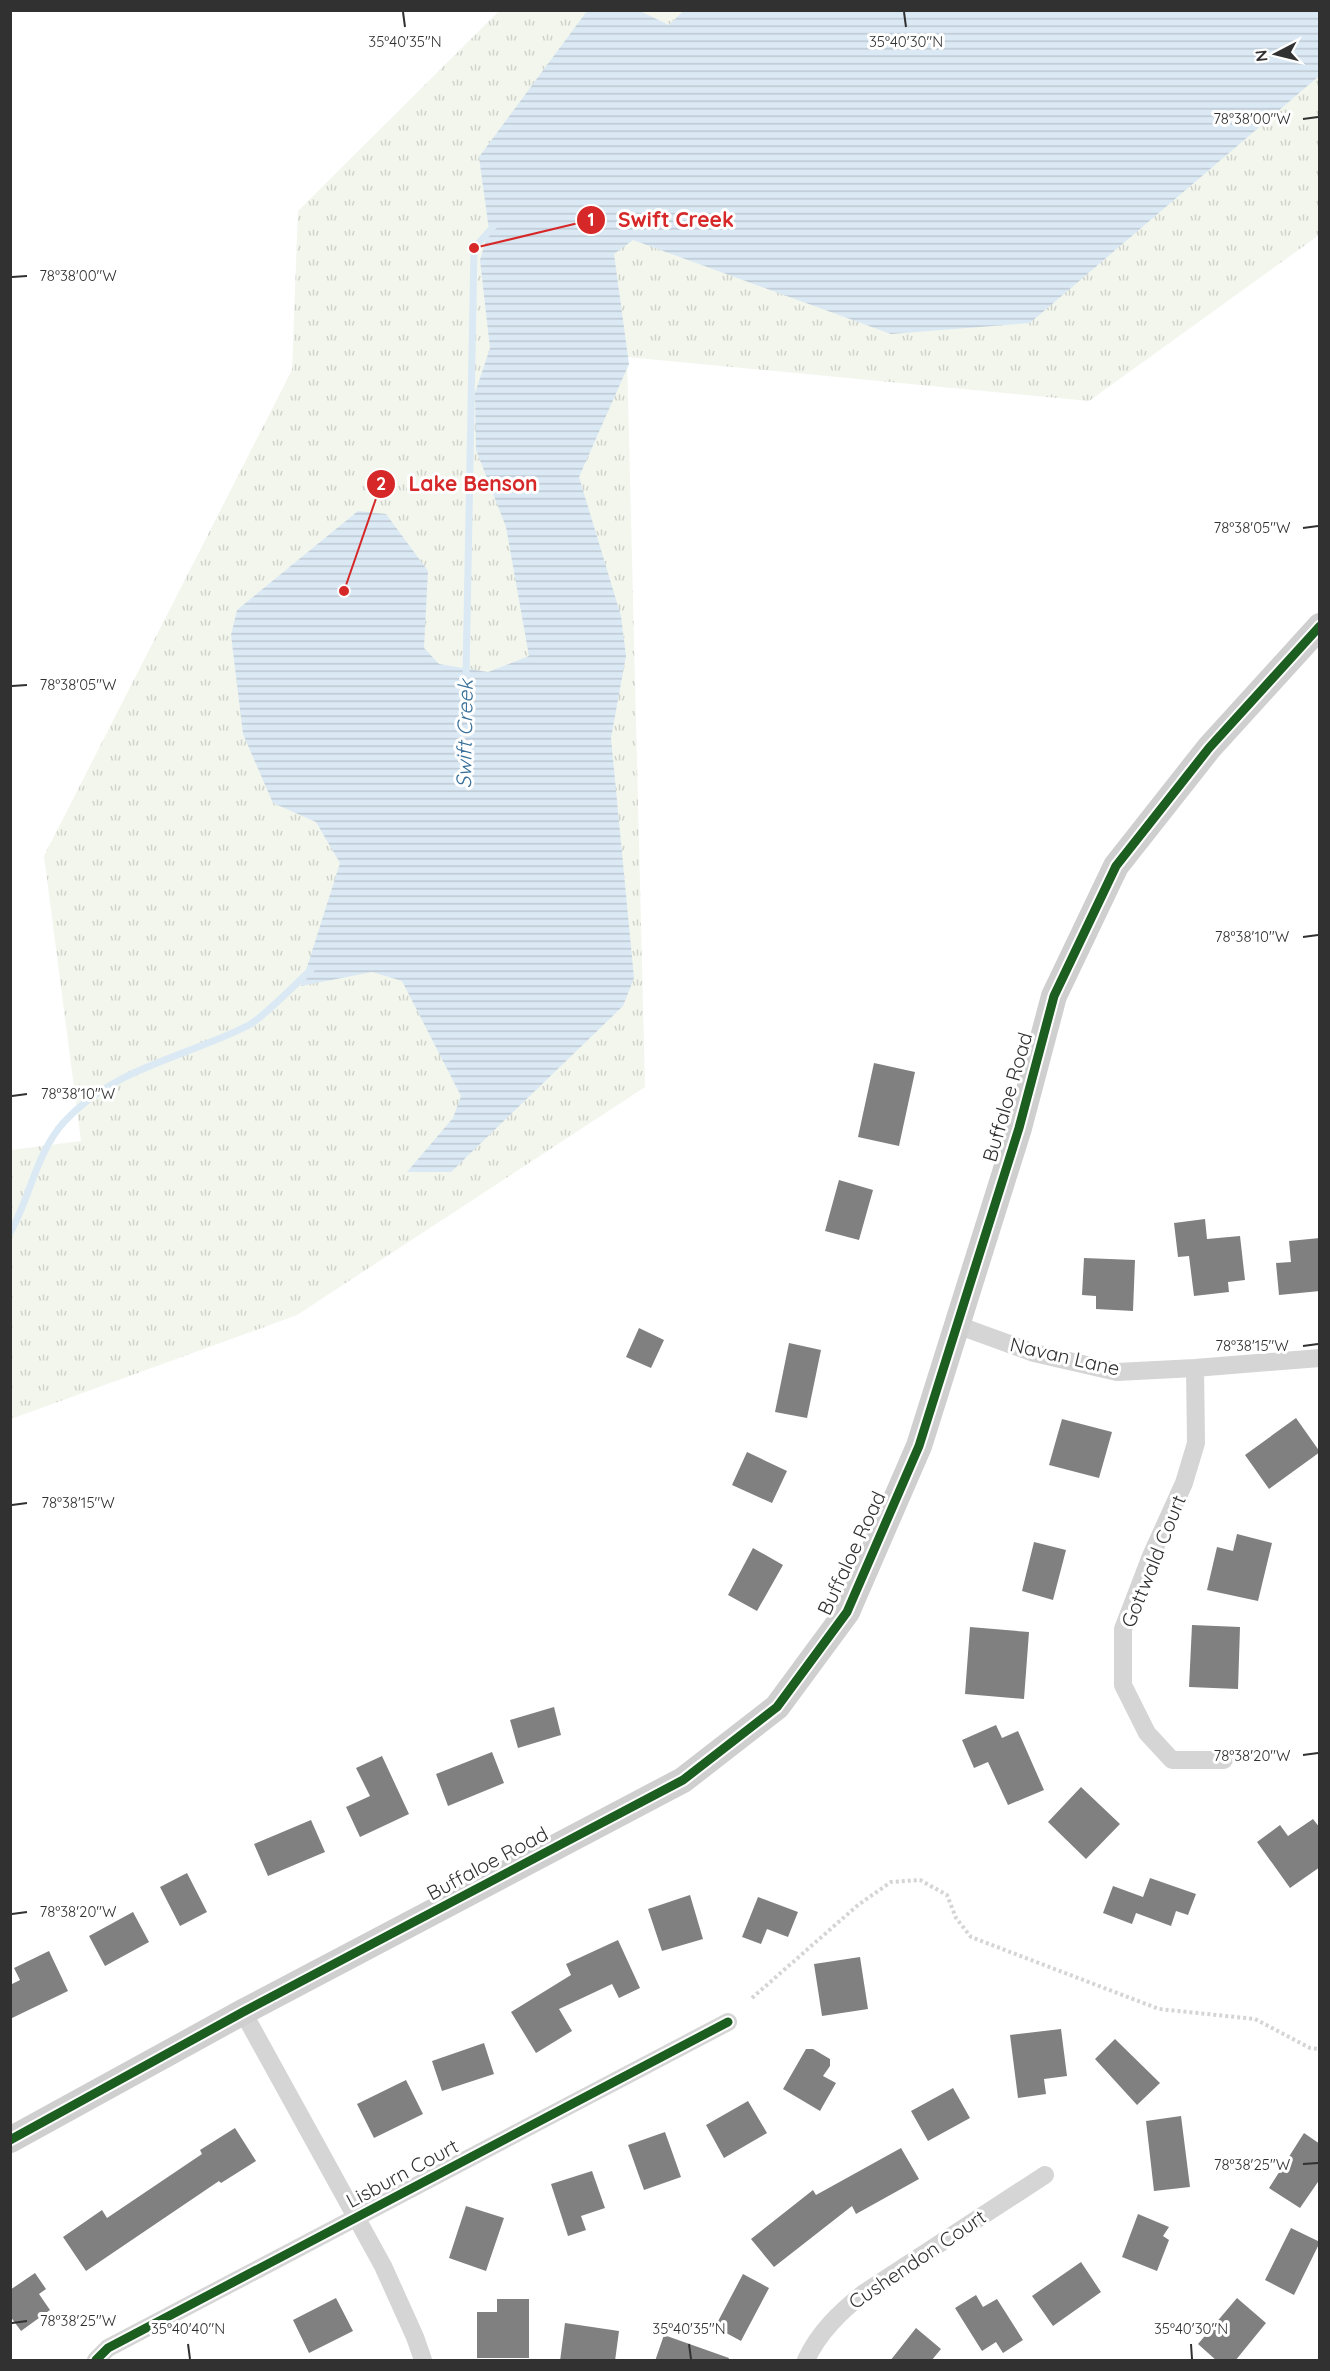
<svg xmlns="http://www.w3.org/2000/svg" width="1330" height="2371" font-family="Quicksand,sans-serif">
  <style>
    .park { fill: url(#park-tufts) }
    .water { fill: url(#water-rules) }
    .lines { fill: none; stroke-linecap: round; stroke-linejoin: round }
    .stream { stroke: #dbe9f4; stroke-width: 7 }
    .building { fill: #808080 }
    .path { stroke: #d5d5d5; stroke-width: 4; stroke-dasharray: 3 3; stroke-linecap: butt }
    .street { stroke: #d5d5d5; stroke-width: 18 }
    .secondary { stroke: #cfcfcf; stroke-width: 26 }
    .cycleway-casing { stroke: #fff; stroke-width: 13 }
    .cycleway { stroke: #1b5e20; stroke-width: 9 }
    .ticks { fill: none; stroke: #313131; stroke-width: 2 }
    .labels { text-anchor: middle; dominant-baseline: central; stroke-width: 6; stroke-linejoin: round; paint-order: stroke }
    .street-label { font-size: 20px; fill: #313131; stroke: #fff }
    .water-label { font-size: 21px; font-style: italic; fill: #39719a; stroke: #fff }
    .ticks-label { font-size: 15px; text-anchor: middle; fill: #313131; stroke: #fff; stroke-width: 6; stroke-linejoin: round; paint-order: stroke }
    .leader { fill: none; stroke: #d62828; stroke-width: 2 }
    .callout-dot { fill: #d62828; stroke: #fff; stroke-width: 2 }
    .mark-label { font-size: 18px; text-anchor: middle; font-weight: bold; fill: #fff }
    .callout-label { font-size: 21px; text-anchor: middle; font-weight: bold; fill: #d62828; stroke: #fff; stroke-width: 6; stroke-linejoin: round; paint-order: stroke }
  </style>
  <defs>
    <pattern id="park-tufts" width="24" height="20" patternUnits="userSpaceOnUse" patternTransform="scale(1.5)"><rect width="24" height="20" fill="#f2f6ed"/><path d="M3 7l-1-3M5 7V3M7 7l1-3M15 17l-1-3M17 17v-4M19 17l1-3" fill="none" stroke="#d0d3cc"/></pattern>
    <pattern id="water-rules" width="6" height="5" patternUnits="userSpaceOnUse" patternTransform="scale(1.5)"><rect width="6" height="5" fill="#dbe9f4"/><path d="M0 2.5h6" fill="none" stroke="#bcc8d2"/></pattern>
  </defs>
  <rect width="100%" height="100%" fill="#fff"/>
  <path class="park" d="M 499,11 L 1319,11 L 1319,235 L 1089,401 L 627,357 L 645,1087 L 297,1315 L 11,1419 L 11,1150 L 81,1141 L 44,856 L 292,370 L 298,211 Z"/>
  <path class="water" d="M 684,10 L 1319,11 L 1319,76 L 1030,323 L 891,334 L 633,240 L 614,254 L 629,364 L 579,477 L 621,616 L 626,656 L 611,738 L 634,978 L 623,1006 L 451,1172 L 407,1172 L 453,1118 L 461,1096 L 402,981 L 372,972 L 301,986 L 340,863 L 316,822 L 273,803 L 243,734 L 231,635 L 237,610 L 358,511 L 386,514 L 428,571 L 424,648 L 439,664 L 488,672 L 529,656 L 506,527 L 476,450 L 475,393 L 490,348 L 480,260 L 489,230 L 479,157 L 587,11 L 640,11 L 669,25 Z"/>
  <g class="lines">
    <path class="stream" d="M 466,676 L 474,248 L 493,227
      M 10,1233 C 30,1198 36,1153 64,1122 C 114,1067 187,1057 249,1025 C 265,1016 295,984 311,970"/>
  </g>
  <path class="building" d="M 874,1063 L 915,1072 L 899,1146 L 858,1137 Z
    M 839,1180 L 873,1190 L 859,1240 L 825,1231 Z
    M 1205,1219 L 1207,1239 L 1240,1236 L 1245,1280 L 1228,1282 L 1229,1292 L 1194,1296 L 1189,1256 L 1178,1257 L 1174,1223 Z
    M 1320,1238 L 1320,1291 L 1279,1295 L 1276,1263 L 1291,1262 L 1289,1241 Z
    M 1084,1258 L 1135,1260 L 1133,1311 L 1096,1309 L 1096,1296 L 1082,1295 Z
    M 639,1328 L 664,1340 L 651,1368 L 626,1357 Z
    M 789,1343 L 821,1350 L 807,1418 L 775,1412 Z
    M 1296,1418 L 1320,1452 L 1269,1489 L 1245,1455 Z
    M 1062,1419 L 1112,1432 L 1099,1478 L 1049,1465 Z
    M 747,1452 L 787,1471 L 772,1503 L 732,1485 Z
    M 1237,1534 L 1272,1543 L 1258,1601 L 1207,1590 L 1217,1547 L 1233,1551 Z
    M 1034,1542 L 1066,1550 L 1053,1600 L 1022,1591 Z
    M 753,1548 L 783,1565 L 757,1611 L 728,1595 Z
    M 1192,1625 L 1240,1627 L 1238,1689 L 1189,1687 Z
    M 970,1627 L 1029,1632 L 1024,1699 L 965,1694 Z
    M 554,1707 L 561,1735 L 518,1748 L 510,1720 Z
    M 996,1725 L 1002,1738 L 1018,1731 L 1044,1790 L 1008,1805 L 988,1762 L 974,1768 L 962,1740 Z
    M 492,1752 L 504,1783 L 448,1806 L 436,1774 Z
    M 382,1756 L 409,1814 L 360,1837 L 346,1807 L 370,1796 L 356,1768 Z
    M 1081,1787 L 1120,1824 L 1086,1859 L 1048,1822 Z
    M 1313,1819 L 1320,1828 L 1320,1867 L 1290,1888 L 1257,1842 L 1280,1825 L 1288,1836 Z
    M 311,1820 L 325,1852 L 268,1876 L 254,1844 Z
    M 187,1873 L 207,1912 L 180,1926 L 160,1887 Z
    M 1150,1878 L 1196,1894 L 1188,1915 L 1176,1911 L 1171,1926 L 1136,1913 L 1132,1924 L 1103,1913 L 1113,1886 L 1143,1897 Z
    M 690,1895 L 703,1939 L 662,1951 L 648,1909 Z
    M 758,1897 L 798,1912 L 788,1937 L 767,1929 L 761,1944 L 742,1937 Z
    M 133,1912 L 149,1942 L 105,1966 L 89,1936 Z
    M 618,1940 L 640,1988 L 619,1998 L 612,1984 L 559,2009 L 572,2031 L 536,2053 L 511,2012 L 571,1975 L 566,1964 Z
    M 49,1951 L 68,1991 L 10,2019 L 10,1985 L 20,1980 L 14,1968 Z
    M 860,1957 L 868,2009 L 822,2016 L 814,1964 Z
    M 1061,2029 L 1067,2076 L 1044,2079 L 1046,2094 L 1018,2098 L 1010,2035 Z
    M 1115,2039 L 1160,2083 L 1137,2105 L 1095,2059 Z
    M 484,2043 L 494,2074 L 442,2091 L 432,2061 Z
    M 806,2049 L 813,2049 L 830,2059 L 830,2066 L 823,2076 L 836,2083 L 820,2111 L 783,2089 Z
    M 406,2080 L 423,2114 L 374,2138 L 357,2104 Z
    M 953,2088 L 970,2118 L 928,2141 L 911,2111 Z
    M 748,2101 L 767,2133 L 724,2158 L 706,2125 Z
    M 1181,2116 L 1190,2187 L 1154,2191 L 1146,2121 Z
    M 235,2128 L 256,2161 L 221,2183 L 219,2181 L 86,2271 L 63,2237 L 102,2210 L 107,2218 L 202,2154 L 200,2150 Z
    M 665,2132 L 681,2177 L 644,2190 L 628,2145 Z
    M 1304,2133 L 1320,2144 L 1320,2179 L 1300,2208 L 1269,2188 Z
    M 901,2148 L 919,2179 L 856,2214 L 852,2206 L 774,2267 L 751,2239 L 813,2190 L 816,2195 Z
    M 592,2171 L 605,2208 L 581,2216 L 586,2230 L 568,2236 L 551,2184 Z
    M 466,2206 L 504,2218 L 486,2271 L 449,2258 Z
    M 1138,2214 L 1169,2227 L 1163,2236 L 1169,2240 L 1157,2271 L 1122,2257 Z
    M 1291,2228 L 1320,2242 L 1294,2295 L 1265,2280 Z
    M 1081,2262 L 1101,2292 L 1053,2326 L 1032,2296 Z
    M 35,2273 L 46,2289 L 39,2294 L 50,2310 L 21,2331 L 10,2316 L 10,2290 Z
    M 743,2274 L 769,2288 L 741,2341 L 715,2327 Z
    M 976,2295 L 983,2307 L 997,2299 L 1023,2340 L 1003,2353 L 996,2342 L 982,2351 L 955,2308 Z
    M 336,2298 L 353,2331 L 309,2353 L 293,2320 Z
    M 1237,2298 L 1266,2323 L 1235,2361 L 1217,2361 L 1198,2344 Z
    M 497,2299 L 529,2299 L 529,2358 L 477,2358 L 477,2312 L 497,2312 Z
    M 565,2323 L 619,2331 L 615,2361 L 560,2361 Z
    M 916,2328 L 941,2349 L 931,2361 L 890,2361 Z
    M 664,2335 L 729,2358 L 728,2361 L 655,2361 Z"/>
  <g class="lines">
    <path class="path" d="M 752,1998 L 858,1905 L 891,1882 L 920,1880 L 947,1895 L 956,1918 L 971,1937 L 1159,2009 L 1255,2019 L 1310,2048 L 1320,2049"/>
    <path class="street" d="M 957,1325 L 1034,1353 L 1117,1372 L 1195,1368 L 1320,1358
      M 1195,1368 L 1196,1443 L 1184,1483 L 1151,1556 L 1123,1629 L 1123,1685 L 1147,1733 L 1172,1760 L 1224,1760
      M 243,2012 L 383,2266 L 415,2337 L 423,2360
      M 96,2360 L 108,2348 L 728,2022
      M 806,2360 C 819,2332 840,2312 864,2293 L 1045,2175"/>
    <path class="secondary" d="M 10,2140 L 243,2012 L 683,1780 L 777,1707 L 847,1612 L 919,1446 L 1019,1128 L 1054,996 L 1116,866 L 1209,748 L 1320,626"/>
    <g class="cycleway-casing">
      <path id="cycleway" d="M 10,2140 L 243,2012 L 683,1780 L 777,1707 L 847,1612 L 919,1446 L 1019,1128 L 1054,996 L 1116,866 L 1209,748 L 1320,626
        M 96,2360 L 108,2348 L 728,2022"/>
    </g>
    <use href="#cycleway" class="cycleway"/>
  </g>
  <path class="ticks" d="M 403,12 L 405,27M 904,12 L 906,27M 1303,119 L 1318,117M 12,277 L 27,276M 1303,528 L 1318,526M 12,686 L 27,685M 1303,937 L 1318,935M 12,1096 L 27,1094M 1303,1346 L 1318,1344M 12,1505 L 27,1503M 1303,1755 L 1318,1753M 12,1914 L 27,1912M 1303,2164 L 1318,2163M 12,2323 L 27,2321M 188,2344 L 190,2359M 689,2344 L 691,2359M 1191,2344 L 1192,2359"/>
  <g class="labels">
    <g class="street-label">
      <text transform="translate(1007 1097) rotate(-74)">Buffaloe Road</text>
      <text transform="translate(1065 1356) rotate(13)">Navan Lane</text>
      <text transform="translate(851 1553) rotate(-65)">Buffaloe Road</text>
      <text transform="translate(1153 1561) rotate(-68)">Gottwald Court</text>
      <text transform="translate(487 1863) rotate(-28)">Buffaloe Road</text>
      <text transform="translate(402 2173) rotate(-28)">Lisburn Court</text>
      <text transform="translate(917 2259) rotate(-34)">Cushendon Court</text>
    </g>
    <g class="water-label">
      <text transform="translate(464 734) rotate(-89)">Swift Creek</text>
    </g>
  </g>
  <g class="ticks-label">
    <text x="405" y="47">35°40'35"N</text>
    <text x="906" y="47">35°40'30"N</text>
    <text x="1252" y="124">78°38'00"W</text>
    <text x="78" y="281">78°38'00"W</text>
    <text x="1252" y="533">78°38'05"W</text>
    <text x="78" y="690">78°38'05"W</text>
    <text x="1252" y="942">78°38'10"W</text>
    <text x="78" y="1099">78°38'10"W</text>
    <text x="1252" y="1351">78°38'15"W</text>
    <text x="78" y="1508">78°38'15"W</text>
    <text x="1252" y="1761">78°38'20"W</text>
    <text x="78" y="1917">78°38'20"W</text>
    <text x="1252" y="2170">78°38'25"W</text>
    <text x="78" y="2326">78°38'25"W</text>
    <text x="188" y="2334">35°40'40"N</text>
    <text x="689" y="2334">35°40'35"N</text>
    <text x="1191" y="2334">35°40'30"N</text>
  </g>
  <path class="leader" d="M474 248L591 220M344 591L381 484"/>
  <g class="callout-dot">
    <circle cx="474" cy="248" r="6"/>
    <circle cx="344" cy="591" r="6"/>
    <circle cx="591" cy="220" r="15"/>
    <circle cx="381" cy="484" r="15"/>
  </g>
  <g class="mark-label">
    <text x="591" y="226">1</text>
    <text x="381" y="490">2</text>
  </g>
  <g class="callout-label">
    <text x="676" y="227">Swift Creek</text>
    <text x="473" y="491">Lake Benson</text>
  </g>
  <rect width="1330" height="2371" fill="none" stroke="#313131" stroke-width="24"/>
  <g transform="translate(1276 54) rotate(263)" stroke="#ffffff" stroke-width="4.5" paint-order="stroke">
  <path d="M0-4.5L10 22L0 15L-10 22Z" fill="#313131"/>
  <text y="-9" font-size="16" font-weight="bold" text-anchor="middle" fill="#313131">N</text>
  </g>
</svg>
